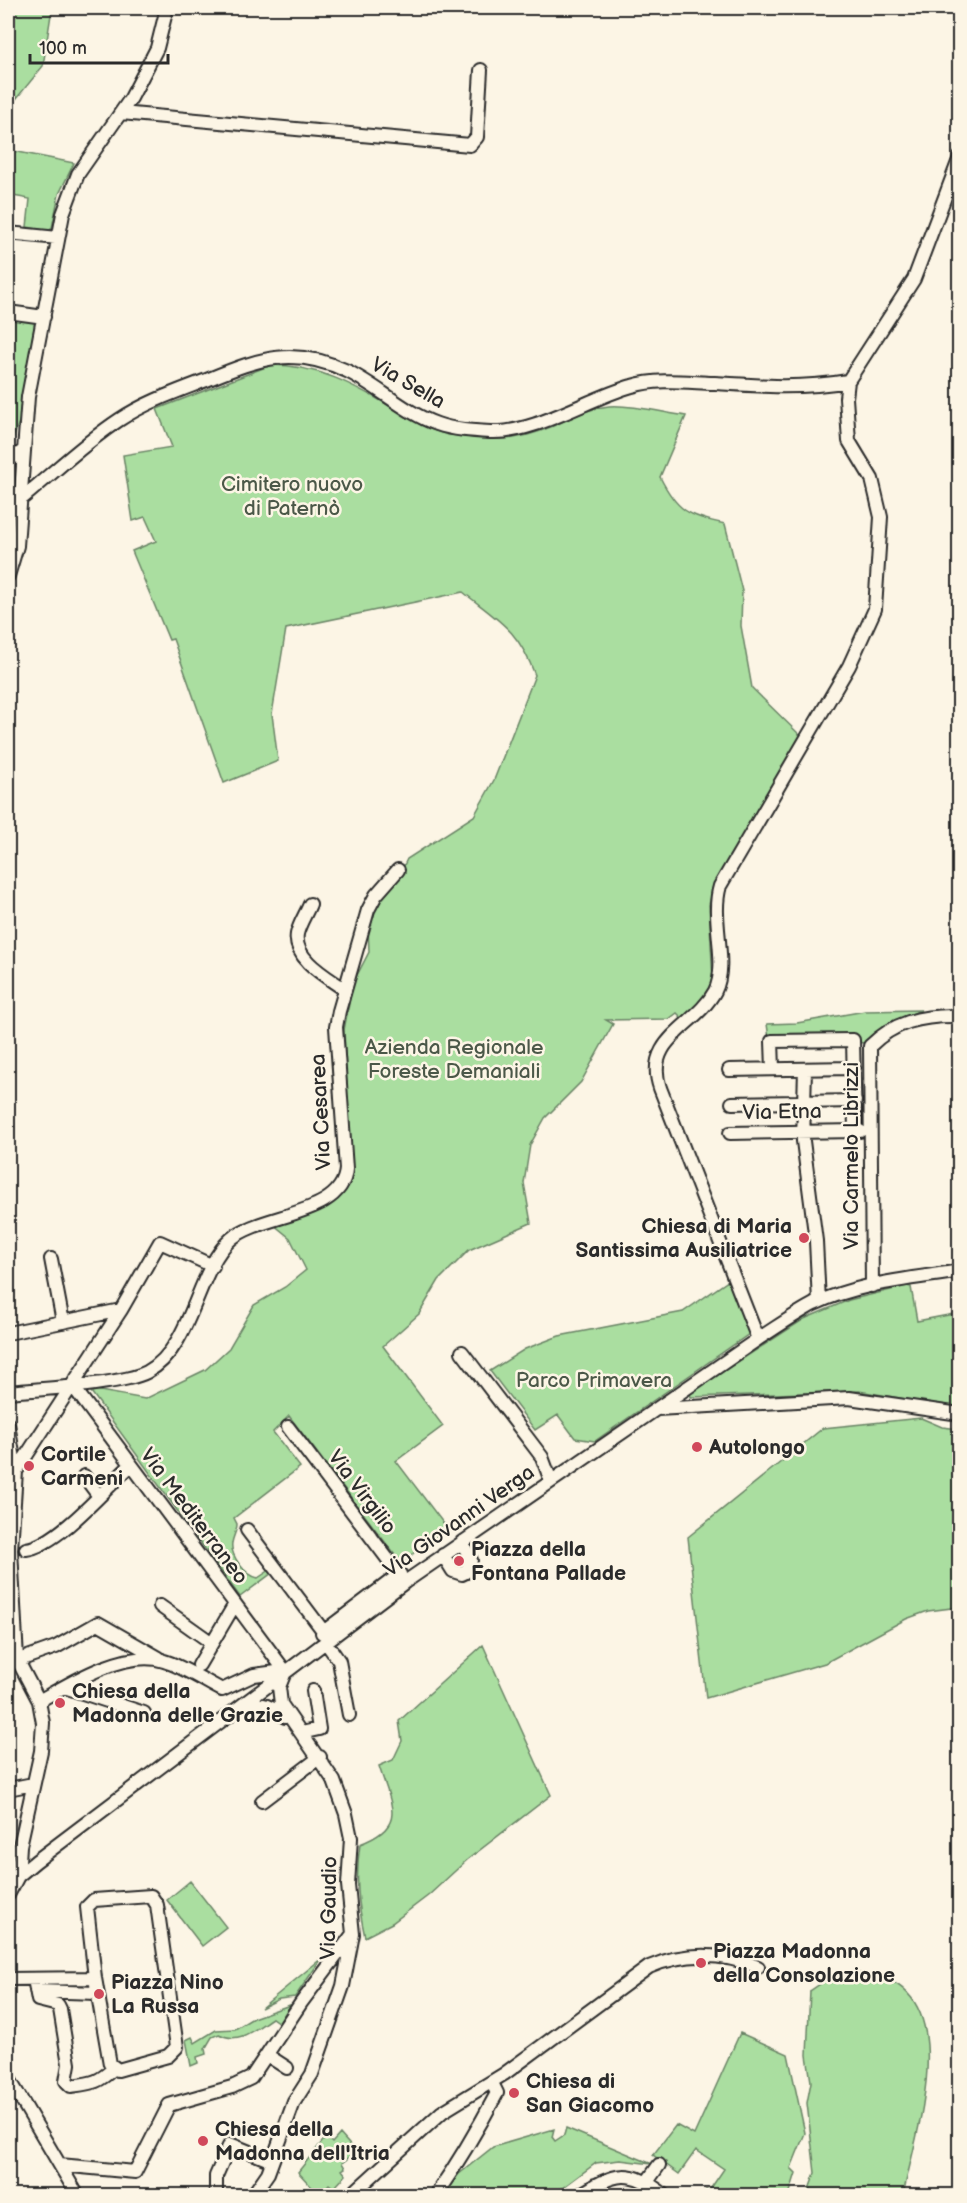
<svg xmlns="http://www.w3.org/2000/svg" width="967" height="2203" font-family="'Balsamiq Sans',sans-serif">
  <style>
    .green { fill: #aadea0; stroke: #6a8466; stroke-width: 1.5 }
    .lines { fill: none; stroke-linecap: round; stroke-linejoin: round }
    .minor-casing { stroke: #2b2b2b; stroke-width: 16 }
    .minor { stroke: #fcf5e5; stroke-width: 12 }
    .poi-dot { fill: #d1495b; stroke: #fcf5e5; stroke-width: 2 }
    .labels { text-anchor: middle; dominant-baseline: central; stroke-width: 5; stroke-linejoin: round; paint-order: stroke }
    .street-label { font-size: 21px; fill: #2b2b2b; stroke: #fcf5e5 }
    .park-label { font-size: 21px; fill: #4b5848; stroke: #fcf5e5 }
    .poi-label { font-size: 21px; font-weight: bold; fill: #2b2b2b; stroke: #fcf5e5; text-anchor: start }
  </style>
  <rect width="100%" height="100%" fill="#fcf5e5"/>
  <filter id="ink" filterUnits="userSpaceOnUse"><feTurbulence type="fractalNoise" baseFrequency=".0167" numOctaves="2"/><feDisplacementMap in="SourceGraphic" scale="12" xChannelSelector="R" yChannelSelector="G"/><feConvolveMatrix kernelMatrix="1 2 1 2 8 2 1 2 1" color-interpolation-filters="sRGB"/></filter>
  <g filter="url(#ink)">
    <path class="green" d="M 8,8 L 52,8 L 43,66 L 8,109 Z
      M 8,150 L 74,163 L 59,194 L 52,228 L 49,231 L 27,227 L 30,199 L 8,195 Z
      M 22,318 L 35,319 L 34,328 L 20,419 L 8,453 L 8,320 Z
      M 271,365 C 318,365 354,385 393,408 C 411,419 430,432 451,435 C 492,441 514,443 553,426 C 572,418 588,408 609,406 C 631,404 664,413 686,416 L 660,477 C 677,511 688,516 725,524 L 742,591 L 741,626 L 752,688 L 802,737 L 714,883 L 709,905 L 713,982 L 704,997 L 682,1018 L 677,1013 L 669,1019 L 606,1020 L 613,1024 L 581,1082 L 545,1118 L 530,1145 L 524,1183 L 531,1223 L 469,1250 L 439,1280 L 419,1314 L 383,1346 L 443,1426 L 396,1461 L 447,1528 L 401,1563 L 289,1416 L 273,1432 L 300,1467 L 234,1518 L 237,1524 C 237,1531 233,1536 232,1543 C 230,1556 245,1575 258,1578 L 270,1570 L 272,1573 L 240,1597 L 89,1389 L 145,1399 L 205,1370 L 229,1348 L 254,1305 L 285,1287 L 306,1270 L 290,1238 L 273,1224 C 307,1214 330,1211 351,1179 L 344,1030 L 353,983 L 369,952 L 368,924 L 376,900 L 399,876 L 407,859 L 474,816 L 494,780 L 535,675 C 518,629 499,621 463,592 L 286,629 L 272,714 L 278,761 L 224,783 L 173,639 L 169,640 L 132,551 L 156,541 L 145,517 L 133,521 L 123,455 L 172,447 L 157,409 Z
      M 921,1010 L 900,1019 L 867,1043 L 769,1038 L 767,1024 L 797,1023 L 865,1011 Z
      M 728,1281 L 749,1334 L 595,1441 L 575,1438 L 558,1415 L 535,1430 L 490,1371 L 525,1349 L 559,1336 L 683,1312 Z
      M 907,1286 L 911,1287 L 917,1321 L 959,1313 L 958,1408 L 859,1391 L 691,1397 L 690,1394 L 693,1391 L 804,1319 L 849,1300 Z
      M 921,1418 L 942,1427 L 959,1429 L 959,1607 L 928,1611 L 906,1619 L 825,1663 L 706,1698 L 688,1537 L 823,1428 Z
      M 483,1645 L 551,1795 L 467,1860 L 429,1895 L 392,1923 L 365,1937 C 358,1905 355,1877 360,1844 C 408,1826 391,1805 379,1766 L 393,1760 L 402,1741 L 399,1721 Z
      M 190,1881 L 226,1927 L 202,1946 L 167,1900 Z
      M 322,1958 L 295,1997 L 279,1999 L 261,2008 Z
      M 861,1973 C 967,1983 918,2124 903,2195 L 807,2195 L 815,2173 L 807,2103 L 811,2082 L 807,2055 L 810,1991 L 829,1978 Z
      M 290,2005 L 279,2023 L 272,2018 C 255,2029 239,2045 219,2034 L 212,2037 L 205,2049 L 206,2054 L 197,2057 L 198,2063 L 191,2066 L 186,2040 L 192,2037 L 195,2043 L 216,2030 L 235,2029 L 253,2018 Z
      M 740,2033 L 788,2054 L 805,2133 L 791,2168 L 796,2173 L 789,2195 L 702,2195 L 706,2190 L 709,2191 L 724,2169 L 696,2150 L 679,2174 L 653,2155 L 676,2125 L 694,2135 Z
      M 566,2128 L 652,2164 L 620,2160 L 596,2163 L 553,2195 L 440,2196 L 449,2182 L 493,2147 L 554,2129 L 552,2137 L 555,2141 L 564,2135 Z
      M 340,2134 L 356,2152 L 342,2163 L 345,2168 L 342,2170 L 346,2175 L 334,2188 L 329,2184 L 319,2195 L 298,2172 L 326,2137 L 332,2143 Z"/>
    <g class="lines">
      <g class="minor-casing">
        <path id="minor" d="M 121,113 L 470,145 L 477,137 L 481,70
          M 8,233 L 58,238
          M 8,312 L 44,317
          M 8,461 L 23,451
          M 20,500 C 52,474 84,443 119,420 C 146,402 178,391 209,379 C 260,358 294,346 347,371 C 378,386 405,413 437,424 C 454,430 473,431 491,432 C 534,434 589,398 632,386 C 658,378 686,382 713,383 C 759,386 803,389 848,381
          M 8,576 L 17,546 L 28,397 L 63,214 L 78,174 L 131,98 L 157,48 L 167,8
          M 310,904 C 306,914 299,924 297,934 C 293,959 327,977 344,989
          M 773,1069 L 772,1041 L 853,1040 L 855,1131
          M 805,1069 L 803,1141 L 816,1241 L 819,1302
          M 729,1070 L 854,1068
          M 732,1103 L 855,1101
          M 730,1133 L 860,1131
          M 51,1259 L 63,1322
          M 872,1286 L 870,1046 C 894,1022 921,1016 953,1016
          M 8,1333 L 121,1310
          M 758,1339 L 660,1088 C 643,1039 696,1027 715,991 C 729,963 710,919 720,886 L 849,666 L 875,609 L 881,517 L 872,479 L 849,441 L 846,398 L 848,381 L 914,279 L 960,157
          M 462,1352 L 542,1457 L 551,1481
          M 72,1385 L 285,1671
          M 8,1392 C 40,1389 122,1385 147,1372 C 193,1347 196,1270 231,1239 C 261,1213 343,1216 346,1169 L 336,1027 L 339,1011 L 368,910 L 376,895 L 398,870
          M 657,1409 L 849,1398 L 960,1414
          M 8,1424 L 16,1471 L 11,1550 L 17,1659 L 39,1701 L 43,1723 L 41,1751 L 20,1846 L 18,1876
          M 288,1427 L 405,1582
          M 15,1473 L 121,1310 L 160,1242 L 213,1266
          M 84,1476 L 98,1495
          M 247,1530 L 324,1632
          M 26,1549 C 58,1545 106,1488 131,1465
          M 443,1555 L 453,1571 L 462,1574 L 466,1572 L 471,1560 L 462,1542
          M 160,1606 L 212,1643
          M 322,1633 L 400,1574
          M 325,1641 L 339,1661 L 349,1715
          M 8,1664 L 56,1647 L 98,1623 L 159,1658
          M 199,1665 L 235,1604
          M 64,1687 L 144,1713
          M 39,1701 C 70,1683 127,1648 164,1661 C 184,1667 204,1681 222,1690 L 254,1675 L 284,1671
          M 244,1704 C 261,1701 272,1707 285,1717
          M 301,1733 L 319,1729 L 313,1691
          M 8,1789 L 33,1784
          M 262,1801 L 320,1757
          M 8,1895 L 18,1876 L 36,1861 L 405,1582 L 758,1339 C 777,1327 795,1314 814,1304 C 858,1283 911,1279 960,1271
          M 151,1896 L 157,1905 L 177,2047 L 168,2056 L 118,2070 L 110,2064 L 95,1978 L 87,1907 L 94,1900 Z
          M 8,1979 L 95,1978
          M 34,1979 L 38,2000 L 58,2005 L 60,2009 L 69,2064 L 66,2081 L 71,2086 C 93,2083 98,2083 114,2068
          M 36,1991 L 97,1993
          M 267,2055 L 287,2068
          M 8,2077 L 78,2196
          M 60,2165 L 135,2172 L 169,2105 L 232,2087 L 251,2078 L 301,2003 L 352,1935
          M 647,2182 L 659,2165
          M 595,2185 L 607,2196
          M 216,2196 L 216,2176 L 230,2144 L 272,2161
          M 252,2196 L 268,2173 L 294,2102 L 312,2074 L 343,1986 L 353,1934 L 348,1885 L 351,1838 L 346,1814 L 334,1781 L 281,1704 L 279,1687 L 285,1672
          M 350,2196 L 442,2112 L 504,2074 L 649,1967 C 683,1952 723,1952 758,1967
          M 435,2196 C 458,2163 478,2129 497,2093 L 492,2083
          M 578,2196 C 616,2172 629,2167 666,2196"/>
      </g>
      <use href="#minor" class="minor"/>
    </g>
  </g>
  <g class="poi-dot">
    <circle cx="804" cy="1238" r="6"/>
    <circle cx="697" cy="1447" r="6"/>
    <circle cx="29" cy="1466" r="6"/>
    <circle cx="459" cy="1561" r="6"/>
    <circle cx="60" cy="1703" r="6"/>
    <circle cx="701" cy="1963" r="6"/>
    <circle cx="99" cy="1994" r="6"/>
    <circle cx="514" cy="2093" r="6"/>
    <circle cx="203" cy="2141" r="6"/>
  </g>
  <g class="labels">
    <g class="street-label">
      <text transform="translate(408 383) rotate(30)">Via Sella</text>
      <text transform="translate(321 1112) rotate(-93)">Via Cesarea</text>
      <text transform="translate(782 1112) rotate(-1)">Via Etna</text>
      <text transform="translate(851 1156) rotate(-90)">Via Carmelo Librizzi</text>
      <text transform="translate(362 1492) rotate(53)">Via Virgilio</text>
      <text transform="translate(194 1516) rotate(53)">Via Mediterraneo</text>
      <text transform="translate(459 1521) rotate(-35)">Via Giovanni Verga</text>
      <text transform="translate(329 1908) rotate(-89)">Via Gaudio</text>
    </g>
    <g class="park-label">
      <text x="292" y="484">Cimitero nuovo<tspan x="292" dy="24">di Paternò</tspan></text>
      <text x="454" y="1047">Azienda Regionale<tspan x="454" dy="24">Foreste Demaniali</tspan></text>
      <text x="594" y="1380">Parco Primavera</text>
    </g>
    <g class="poi-label">
      <text x="792" y="1226" text-anchor="end">Chiesa di Maria<tspan x="792" dy="24">Santissima Ausiliatrice</tspan></text>
      <text x="709" y="1447">Autolongo</text>
      <text x="41" y="1454">Cortile<tspan x="41" dy="24">Carmeni</tspan></text>
      <text x="471" y="1549">Piazza della<tspan x="471" dy="24">Fontana Pallade</tspan></text>
      <text x="72" y="1691">Chiesa della<tspan x="72" dy="24">Madonna delle Grazie</tspan></text>
      <text x="713" y="1951">Piazza Madonna<tspan x="713" dy="24">della Consolazione</tspan></text>
      <text x="111" y="1982">Piazza Nino<tspan x="111" dy="24">La Russa</tspan></text>
      <text x="526" y="2081">Chiesa di<tspan x="526" dy="24">San Giacomo</tspan></text>
      <text x="215" y="2129">Chiesa della<tspan x="215" dy="24">Madonna dell'Itria</tspan></text>
    </g>
  </g>
  <rect width="967" height="2203" fill="none" stroke="#fcf5e5" stroke-width="30"/>
  <rect x="15" y="15" width="937" height="2173" fill="none" stroke="#2b2b2b" stroke-width="2" filter="url(#ink)"/>
  <path d="M30 54v9h138v-9" fill="none" stroke="#2b2b2b" stroke-width="3"/>
  <text x="39" y="54" font-size="18" fill="#2b2b2b" stroke="#fcf5e5" stroke-width="4.5" paint-order="stroke">100 m</text>
</svg>
